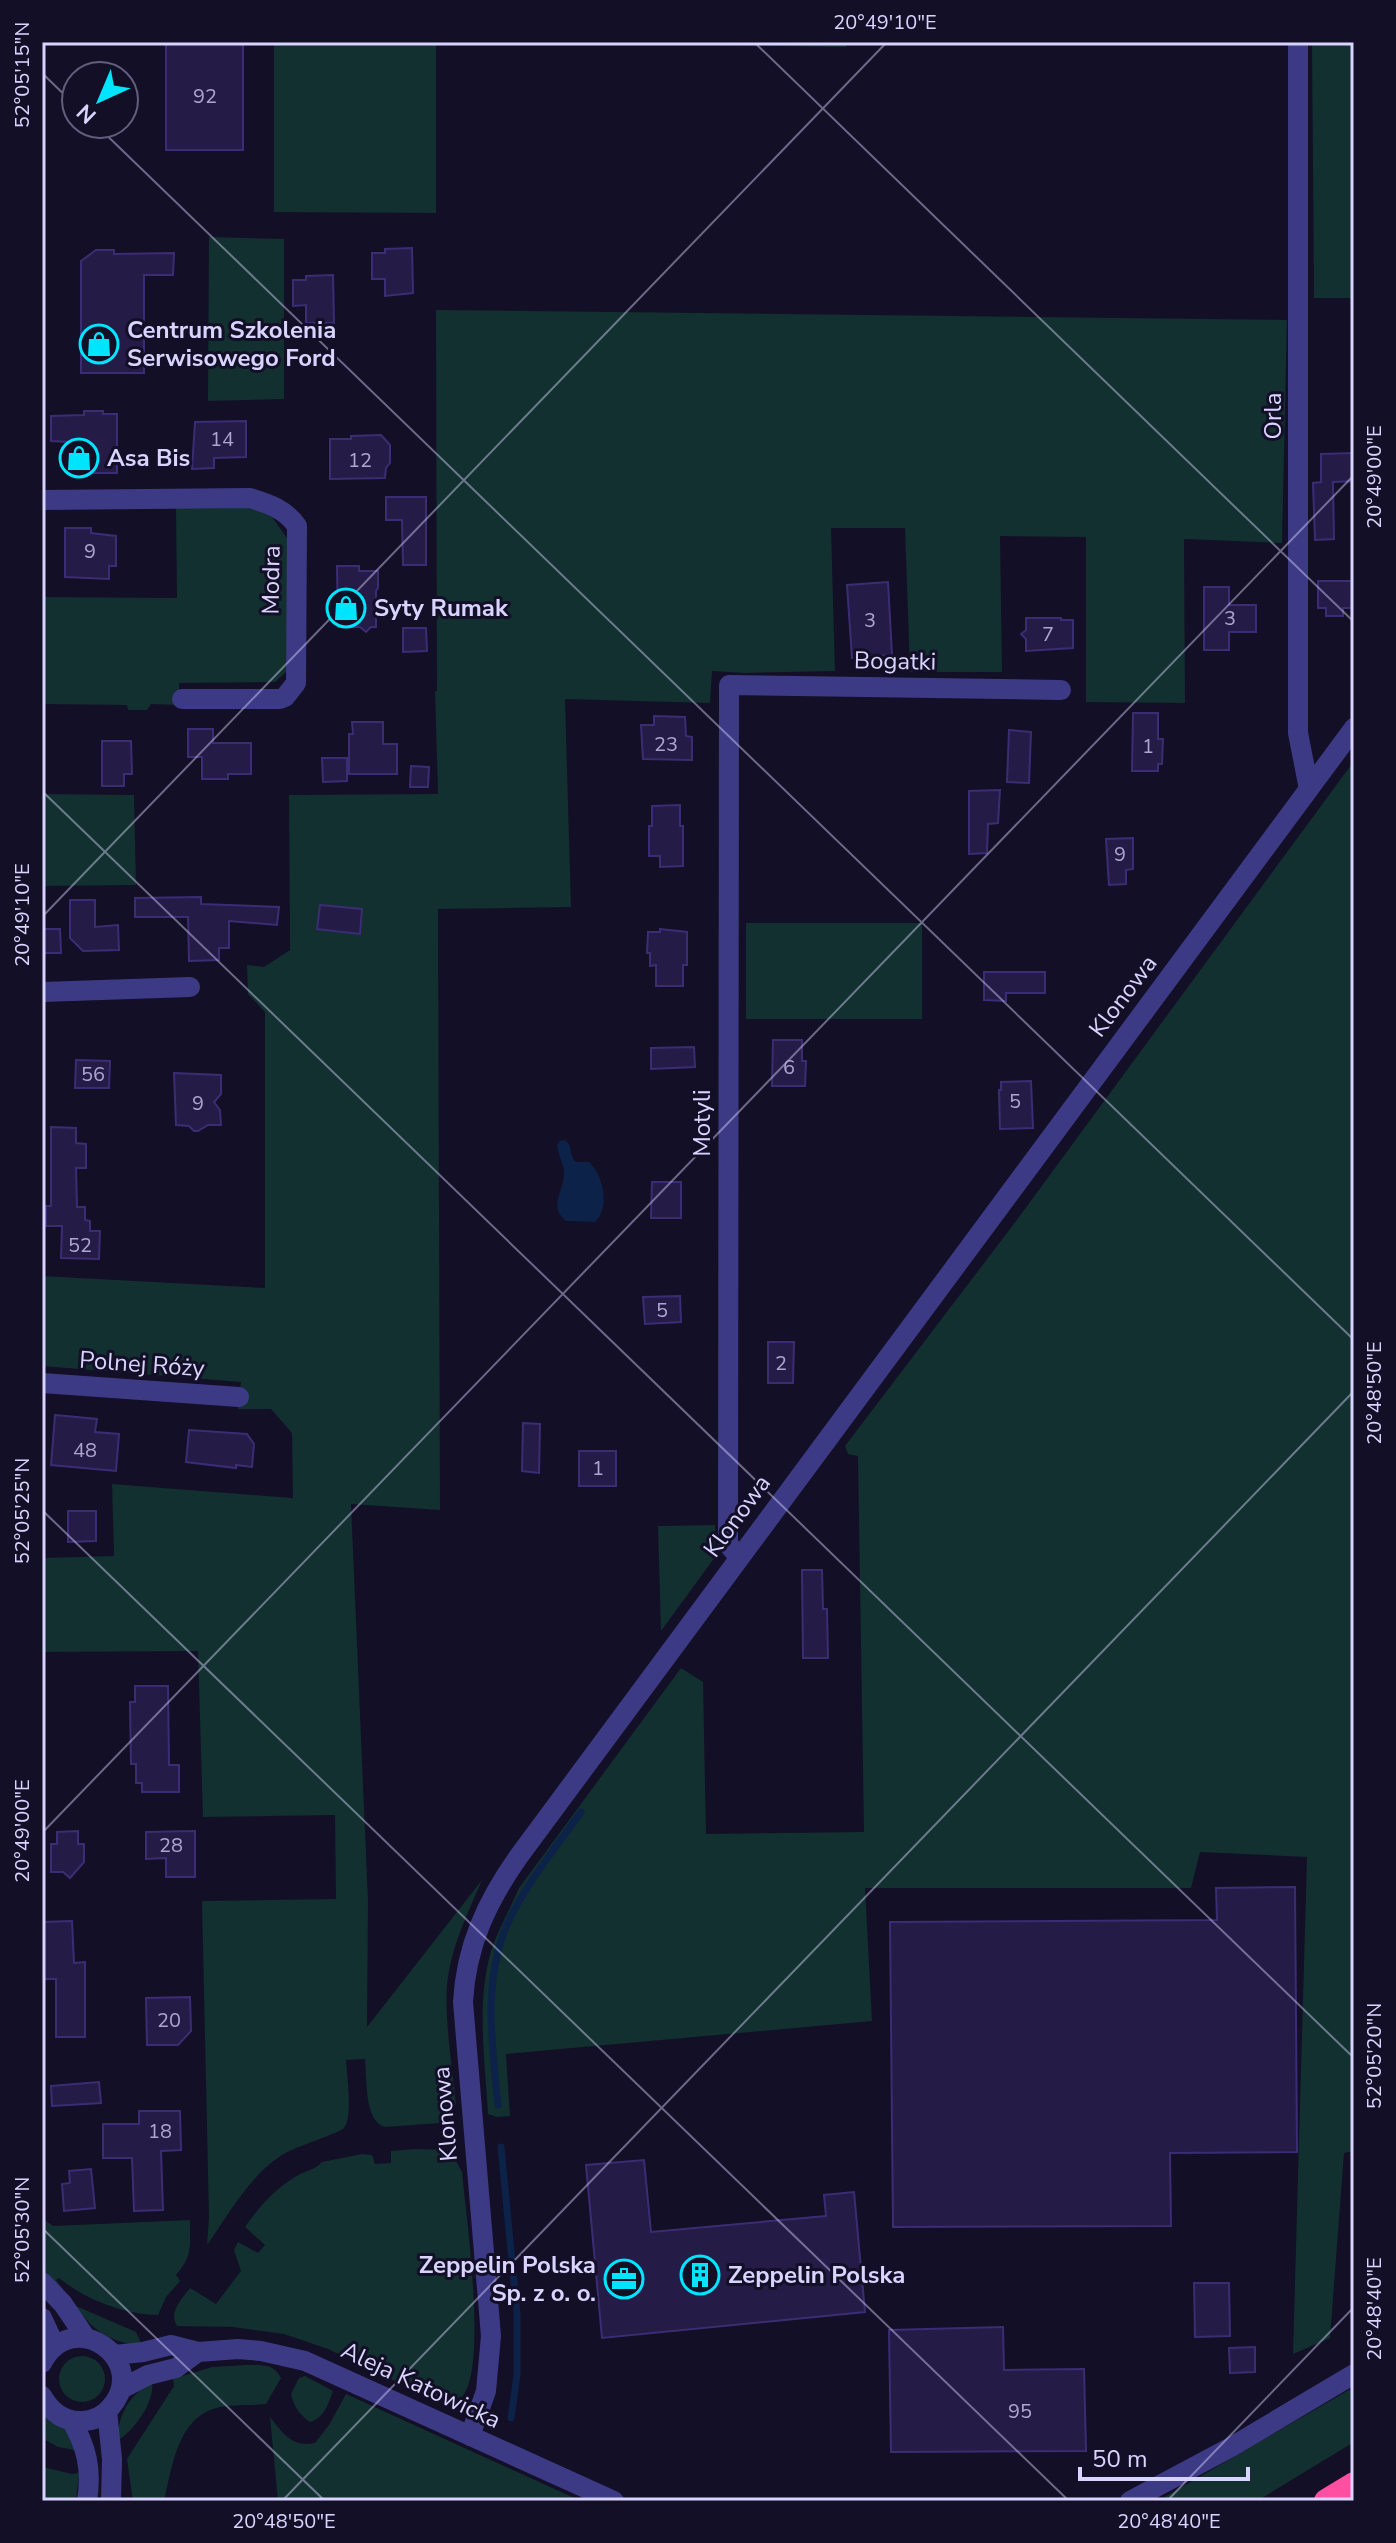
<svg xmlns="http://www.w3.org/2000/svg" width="1396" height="2543" font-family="'Nunito Sans',sans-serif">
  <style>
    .green { fill: #12302f }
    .water { fill: #0c2248 }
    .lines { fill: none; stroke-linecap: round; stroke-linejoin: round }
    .stream { stroke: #0c2248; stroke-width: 7 }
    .building { fill: #241b47; stroke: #3b2d73; stroke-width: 2 }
    .minor { stroke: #3d3a85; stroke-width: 20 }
    .highway { stroke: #ff4fa3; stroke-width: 24 }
    .ticks { fill: none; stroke: #d9d4ff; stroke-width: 2; stroke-opacity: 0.45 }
    .labels { text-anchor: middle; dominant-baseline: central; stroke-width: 6; stroke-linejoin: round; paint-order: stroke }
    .number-label { font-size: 20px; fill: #aca6d1 }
    .poi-label { font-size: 24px; font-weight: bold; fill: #d9d4ff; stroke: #130f26; text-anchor: start }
    .street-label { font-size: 24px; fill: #d9d4ff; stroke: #130f26 }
    .neatline { fill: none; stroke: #d9d4ff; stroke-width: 3 }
    .ticks-label { font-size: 20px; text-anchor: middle; fill: #d9d4ff }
  </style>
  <rect width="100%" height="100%" fill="#130f26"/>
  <path class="green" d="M 274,42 L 436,42 L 436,213 L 274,212 Z
    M 513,42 L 846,42 L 846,47 Z
    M 1312,42 L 1354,42 L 1354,298 L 1314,298 Z
    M 209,237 L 284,239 L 284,399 L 208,401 Z
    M 436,310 L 1287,320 L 1282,543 L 1184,539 L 1185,703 L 1086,702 L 1086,537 L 1000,536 L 1002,672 L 910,672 L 905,528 L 831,528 L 835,671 L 745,673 L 712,671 L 710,703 L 565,699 L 571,907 L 438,909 L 440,1510 L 351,1504 L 368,1901 L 367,2027 L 482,1880 C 468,1913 450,1949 447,1986 C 445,2025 452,2065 456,2104 L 451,2115 L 441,2123 L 385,2127 C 364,2121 367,2079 365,2059 L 346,2060 C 347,2075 353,2117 344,2128 C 340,2133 294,2147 282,2155 C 249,2176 229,2214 207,2245 L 209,2218 L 202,1901 L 336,1899 L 335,1815 L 203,1817 L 198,1651 L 42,1652 L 42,1558 L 114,1556 L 112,1484 L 293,1498 L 292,1433 L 271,1409 L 238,1409 L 241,1382 L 42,1366 L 42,1276 L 265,1288 L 265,1012 L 248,994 L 247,965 L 264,967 L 290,950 L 289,795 L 438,794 L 435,691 L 437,691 Z
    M 251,506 L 272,517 L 289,541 L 286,672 L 275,682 L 179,683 L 179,705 L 151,704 L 147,710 L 128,710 L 127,705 L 42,704 L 42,597 L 177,598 L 176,507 Z
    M 1354,761 L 1354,2151 L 1344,2153 L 1330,2338 L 1293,2354 L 1307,1857 L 1200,1852 L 1191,1888 L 865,1888 L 872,2021 L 506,2054 L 510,2116 L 497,2117 L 488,2114 C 485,2060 476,2004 491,1951 C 498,1930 510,1909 519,1888 L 681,1668 L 703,1682 L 706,1834 L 864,1832 L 858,1456 L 848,1454 L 845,1446 L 1013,1225 Z
    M 42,794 L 134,795 L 136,885 L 42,886 Z
    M 746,923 L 922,923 L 922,1019 L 746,1019 Z
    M 715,1525 L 715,1557 L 661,1631 L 658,1526 Z
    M 415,2149 L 450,2150 L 462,2172 C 466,2214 488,2369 462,2397 C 455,2404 448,2404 439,2402 L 328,2349 L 284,2334 L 233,2327 L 177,2326 C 168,2312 182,2299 190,2288 L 216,2304 L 241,2271 L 234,2250 L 238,2242 L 258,2253 L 265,2245 L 245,2227 C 258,2208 275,2189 295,2177 C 304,2171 315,2170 322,2162 L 362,2154 L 372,2155 L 375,2164 L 391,2163 L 391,2151 Z
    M 42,2218 L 53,2226 L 190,2220 C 190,2245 193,2256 176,2275 L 180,2281 L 166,2297 L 158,2315 C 125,2315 84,2299 59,2278 L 56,2280 L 63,2289 L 60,2290 L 42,2267 Z
    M 76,2306 L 136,2332 L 142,2345 C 113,2344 92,2331 76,2306 Z
    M59 2379a23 23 0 1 1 46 0a23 23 0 1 1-46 0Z
    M 246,2365 C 261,2365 274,2363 281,2378 L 266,2404 C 250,2406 232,2404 216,2408 C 177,2419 172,2468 164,2501 L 133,2501 L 127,2459 L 174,2386 L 173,2379 L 212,2367 Z
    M 305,2376 L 333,2391 C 328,2405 324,2418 310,2422 C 299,2414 294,2407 291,2394 L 299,2378 Z
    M 152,2383 C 155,2401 134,2431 118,2440 C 118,2414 129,2395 152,2383 Z
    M 1354,2387 L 1354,2442 L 1257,2501 L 1158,2501 Z
    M 346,2394 L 581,2501 L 278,2501 L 270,2417 C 283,2433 292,2448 315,2443 L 329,2425 Z
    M 42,2414 L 67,2430 L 75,2450 L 58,2447 L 42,2438 Z
    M 43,2467 L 72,2474 L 79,2473 L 76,2501 L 42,2501 Z"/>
  <path class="water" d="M 565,1140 C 573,1145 569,1156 576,1162 L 589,1162 C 603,1175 611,1207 595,1222 L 566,1221 C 547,1205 565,1191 564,1171 C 563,1163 558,1154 557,1145 L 560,1141 Z"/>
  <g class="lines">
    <path class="stream" d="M 498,2105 C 492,2046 483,1983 506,1927 C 523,1888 556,1847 581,1812
      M 501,2147 L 517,2313 L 517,2375 L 511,2418"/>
  </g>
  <path class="building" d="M 166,42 L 243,42 L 243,150 L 166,150 Z
    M 412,248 L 413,293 L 385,296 L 385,279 L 372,279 L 372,253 L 385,253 L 385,249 Z
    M 96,250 L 114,250 L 114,254 L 174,253 L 173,275 L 144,275 L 144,373 L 81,373 L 81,261 Z
    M 333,275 L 334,323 L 306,323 L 306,305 L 293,306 L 293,280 L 306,280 L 306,276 Z
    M 84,411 L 103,411 L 103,414 L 117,414 L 117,473 L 69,473 L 69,442 L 51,441 L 51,416 L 84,415 Z
    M 246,421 L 246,457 L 214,458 L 214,468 L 192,469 L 195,422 Z
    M 381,435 L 390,445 L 390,463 L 386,468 L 385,478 L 330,479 L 330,439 L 351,439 L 351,436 Z
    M 1354,453 L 1354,481 L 1333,482 L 1334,539 L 1315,540 L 1313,483 L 1321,482 L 1321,454 Z
    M 386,497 L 426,497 L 426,565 L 403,565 L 402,520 L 386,520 Z
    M 65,528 L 91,528 L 91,533 L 116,536 L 116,566 L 109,566 L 109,579 L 65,577 Z
    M 337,566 L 359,566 L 359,571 L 378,571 L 378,588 L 376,591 L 376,627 L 371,627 L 366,632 L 360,627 L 338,627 Z
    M 1318,581 L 1354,581 L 1354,608 L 1343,608 L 1343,616 L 1326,616 L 1326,608 L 1318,608 Z
    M 888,582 L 892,655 L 852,658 L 847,585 Z
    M 1204,587 L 1229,587 L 1229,605 L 1256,605 L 1256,632 L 1229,632 L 1229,650 L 1204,650 Z
    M 1026,618 L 1061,618 L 1061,620 L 1073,620 L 1073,648 L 1026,651 L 1026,639 L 1021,634 L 1026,630 Z
    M 403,628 L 426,628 L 427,651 L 403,652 Z
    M 1133,713 L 1158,713 L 1158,739 L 1163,739 L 1162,764 L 1158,764 L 1158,771 L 1132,771 Z
    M 654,716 L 685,717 L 686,736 L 692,737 L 692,760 L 643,759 L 641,725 L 654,725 Z
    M 352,722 L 383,722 L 383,744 L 397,744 L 397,774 L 349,774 L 349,734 L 353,734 Z
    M 188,729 L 213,729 L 213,743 L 251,743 L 251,774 L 228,774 L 228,779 L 202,779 L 202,757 L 188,757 Z
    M 1009,730 L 1031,732 L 1029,783 L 1007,782 Z
    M 102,741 L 131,741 L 132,774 L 124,774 L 124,786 L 102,786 Z
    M 322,758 L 347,758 L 347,781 L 323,782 Z
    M 411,766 L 429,767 L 428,787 L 410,787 Z
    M 1000,790 L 998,823 L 988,824 L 987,853 L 969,854 L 969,791 Z
    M 680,805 L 680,826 L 683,826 L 683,866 L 660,867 L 660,856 L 649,856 L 649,826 L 652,826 L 652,806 Z
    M 1133,838 L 1133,869 L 1126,870 L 1126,884 L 1109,885 L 1106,839 Z
    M 201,897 L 201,904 L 279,907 L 277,925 L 229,921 L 229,948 L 219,948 L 219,960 L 189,961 L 188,917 L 135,917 L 135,898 Z
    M 70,900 L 95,900 L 95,927 L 118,925 L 119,950 L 83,951 L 70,938 Z
    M 320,905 L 362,909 L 360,934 L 317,929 Z
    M 42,929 L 60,929 L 61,953 L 42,953 Z
    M 660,929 L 687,932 L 687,965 L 683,965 L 683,986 L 656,986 L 656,965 L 650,966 L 650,953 L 647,953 L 648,932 L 660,932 Z
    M 984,972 L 1045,972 L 1045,993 L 1006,993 L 1006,1001 L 984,1000 Z
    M 773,1040 L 802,1040 L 802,1061 L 806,1061 L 805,1086 L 772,1086 Z
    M 694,1047 L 695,1067 L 651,1069 L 651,1048 Z
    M 76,1060 L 110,1061 L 109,1088 L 75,1088 Z
    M 174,1073 L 221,1075 L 221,1094 L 214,1102 L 220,1110 L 221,1125 L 208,1125 L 198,1131 L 194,1131 L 189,1126 L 176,1125 Z
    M 1031,1081 L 1033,1128 L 1000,1129 L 999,1090 L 1001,1090 L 1001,1082 Z
    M 51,1127 L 76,1128 L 76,1143 L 86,1144 L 86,1168 L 76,1168 L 77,1207 L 85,1207 L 85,1220 L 90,1221 L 90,1231 L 100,1231 L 99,1259 L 61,1258 L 62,1226 L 46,1226 L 46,1206 L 51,1206 Z
    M 652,1182 L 681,1182 L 681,1218 L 651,1218 Z
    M 680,1296 L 681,1322 L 645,1324 L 643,1297 Z
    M 768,1342 L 794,1342 L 793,1383 L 768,1383 Z
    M 55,1415 L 97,1419 L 95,1432 L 119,1434 L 116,1471 L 51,1465 Z
    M 523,1423 L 540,1424 L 539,1473 L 522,1471 Z
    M 189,1430 L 247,1434 L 254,1444 L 252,1467 L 236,1465 L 236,1468 L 186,1462 Z
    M 579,1451 L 616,1451 L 616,1486 L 579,1486 Z
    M 68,1511 L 96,1511 L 96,1541 L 68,1542 Z
    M 802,1570 L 822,1570 L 823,1609 L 827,1609 L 828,1658 L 803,1658 Z
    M 135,1686 L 168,1686 L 169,1765 L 179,1765 L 179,1792 L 142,1792 L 142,1783 L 136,1783 L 136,1764 L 131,1764 L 130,1702 L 135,1702 Z
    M 78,1831 L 78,1844 L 84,1844 L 84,1862 L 70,1878 L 63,1872 L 51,1872 L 51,1844 L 57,1844 L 57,1832 Z
    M 195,1831 L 195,1877 L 166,1877 L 166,1858 L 146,1859 L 146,1832 Z
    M 1295,1887 L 1297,2152 L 1170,2153 L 1171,2226 L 893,2227 L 890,1922 L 1217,1920 L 1216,1888 Z
    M 72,1921 L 74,1963 L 85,1962 L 85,2037 L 56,2037 L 56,1979 L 42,1979 L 42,1922 Z
    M 190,1997 L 191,2031 L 178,2045 L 147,2045 L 146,1998 Z
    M 99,2082 L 101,2103 L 52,2106 L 51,2086 Z
    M 139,2111 L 180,2111 L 181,2150 L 161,2151 L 163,2210 L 134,2211 L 132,2158 L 103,2158 L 103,2124 L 139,2124 Z
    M 644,2160 L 651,2232 L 826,2216 L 824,2195 L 854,2192 L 865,2312 L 602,2338 L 586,2165 Z
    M 91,2169 L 95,2208 L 64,2211 L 62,2184 L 70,2183 L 69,2171 Z
    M 1194,2283 L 1229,2283 L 1230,2336 L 1195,2337 Z
    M 1003,2327 L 1004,2370 L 1084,2369 L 1086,2451 L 891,2452 L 889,2330 Z
    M 1255,2347 L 1255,2372 L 1230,2373 L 1229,2348 Z"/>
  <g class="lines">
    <path class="minor" d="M 1298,42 L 1298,733 L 1309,789
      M 42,500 L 250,498 C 269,504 285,509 297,526 L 296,683 L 285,697 L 280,699 L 182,699
      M 42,992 L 190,987
      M 42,1383 L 239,1397
      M 739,1557 L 728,1544 L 729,685 L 1061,690
      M 42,2282 L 63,2304 L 86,2338
      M 42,2318 L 55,2346
      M 114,2355 L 143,2352 L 171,2345 L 198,2352 L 238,2349 L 261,2351 L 305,2361 L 614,2501
      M 42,2363 C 73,2304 152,2361 110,2408 C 103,2416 93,2421 82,2421 C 64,2422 51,2412 42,2396
      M 121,2389 L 148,2375 L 176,2368 L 198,2352
      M 107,2411 L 112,2459 L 111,2501
      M 71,2420 C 87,2447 92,2470 87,2501
      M 470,2436 L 486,2391 L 491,2336 L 463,2002 C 466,1946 487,1901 519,1856 L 1354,728
      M 1130,2501 L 1233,2446 L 1354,2374"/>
    <path class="highway" d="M 1326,2501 L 1354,2484"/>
  </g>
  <path class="ticks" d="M 754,42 L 1354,622M 42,73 L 76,106M 95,124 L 1354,1340M 42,791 L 1354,2058M 42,917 L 887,42M 42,1510 L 1069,2501M 42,1833 L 1354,475M 42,2228 L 325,2501M 282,2501 L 1354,1391M 1167,2501 L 1354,2307"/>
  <defs>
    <g id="shop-ring" transform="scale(2)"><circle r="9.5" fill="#130f26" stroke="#00e5ff" stroke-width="1.5"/><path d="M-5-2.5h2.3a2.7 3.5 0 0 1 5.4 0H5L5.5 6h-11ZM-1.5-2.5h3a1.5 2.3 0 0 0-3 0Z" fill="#00e5ff"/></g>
    <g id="building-ring" transform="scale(2)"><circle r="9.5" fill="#130f26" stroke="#00e5ff" stroke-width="1.5"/><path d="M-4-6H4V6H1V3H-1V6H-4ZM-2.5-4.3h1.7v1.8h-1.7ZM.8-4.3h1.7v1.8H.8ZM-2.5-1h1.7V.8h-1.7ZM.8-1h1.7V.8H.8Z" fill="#00e5ff"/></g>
    <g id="office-ring" transform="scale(2)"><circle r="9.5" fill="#130f26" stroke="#00e5ff" stroke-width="1.5"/><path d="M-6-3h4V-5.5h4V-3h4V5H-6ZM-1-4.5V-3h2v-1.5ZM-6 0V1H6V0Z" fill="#00e5ff"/></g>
  </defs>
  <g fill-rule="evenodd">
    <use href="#shop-ring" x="99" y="344"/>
    <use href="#shop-ring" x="79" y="458"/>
    <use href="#shop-ring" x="346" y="608"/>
    <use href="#building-ring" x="700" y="2275"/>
    <use href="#office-ring" x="624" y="2279"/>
  </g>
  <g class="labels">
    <g class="number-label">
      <text x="205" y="96">92</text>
      <text x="222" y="439">14</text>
      <text x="360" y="460">12</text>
      <text x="90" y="551">9</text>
      <text x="1230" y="618">3</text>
      <text x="870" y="620">3</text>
      <text x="1048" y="634">7</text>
      <text x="666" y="744">23</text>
      <text x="1148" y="746">1</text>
      <text x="1120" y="854">9</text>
      <text x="789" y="1067">6</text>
      <text x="93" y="1074">56</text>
      <text x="1015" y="1101">5</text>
      <text x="198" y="1103">9</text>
      <text x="80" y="1245">52</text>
      <text x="662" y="1310">5</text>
      <text x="781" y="1363">2</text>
      <text x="85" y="1450">48</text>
      <text x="598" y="1468">1</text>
      <text x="171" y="1845">28</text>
      <text x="169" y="2020">20</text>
      <text x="160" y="2131">18</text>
      <text x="1020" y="2411">95</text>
    </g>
    <g class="poi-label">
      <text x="127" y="330">Centrum Szkolenia<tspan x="127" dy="28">Serwisowego Ford</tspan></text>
      <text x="107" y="458">Asa Bis</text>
      <text x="374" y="608">Syty Rumak</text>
      <text x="596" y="2265" text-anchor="end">Zeppelin Polska<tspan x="596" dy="28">Sp. z o. o.</tspan></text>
      <text x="728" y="2275">Zeppelin Polska</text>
    </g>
    <g class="street-label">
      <text transform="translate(1273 416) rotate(-90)">Orla</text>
      <text transform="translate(271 580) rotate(-89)">Modra</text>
      <text transform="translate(895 661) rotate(1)">Bogatki</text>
      <text transform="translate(1123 996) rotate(-53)">Klonowa</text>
      <text transform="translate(702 1123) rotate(-90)">Motyli</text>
      <text transform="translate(142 1364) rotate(4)">Polnej Róży</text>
      <text transform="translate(737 1516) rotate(-54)">Klonowa</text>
      <text transform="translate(445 2114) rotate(-95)">Klonowa</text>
      <text transform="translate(421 2385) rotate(25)">Aleja Katowicka</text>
    </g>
  </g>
  <rect width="1396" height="2543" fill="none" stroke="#130f26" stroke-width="88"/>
  <g transform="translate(100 100) rotate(224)"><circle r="38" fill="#130f26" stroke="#625e7d" stroke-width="2"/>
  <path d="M0-6L14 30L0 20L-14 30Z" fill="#00e5ff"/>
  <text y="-12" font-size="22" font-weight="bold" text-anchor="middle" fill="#d9d4ff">N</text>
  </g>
  <path d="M1080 2467v12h168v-12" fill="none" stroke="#d9d4ff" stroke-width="4"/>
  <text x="1092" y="2467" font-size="24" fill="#d9d4ff" stroke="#130f26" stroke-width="6" paint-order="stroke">50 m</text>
  <rect x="44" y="44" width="1308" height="2455" class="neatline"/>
  <g class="ticks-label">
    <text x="885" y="29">20°49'10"E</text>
    <text transform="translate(22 75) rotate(-90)" y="7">52°05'15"N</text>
    <text transform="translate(1374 477) rotate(-90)" y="7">20°49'00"E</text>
    <text transform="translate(22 915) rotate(-90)" y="7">20°49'10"E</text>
    <text transform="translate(1374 1393) rotate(-90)" y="7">20°48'50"E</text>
    <text transform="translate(22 1511) rotate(-90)" y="7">52°05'25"N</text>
    <text transform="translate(22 1831) rotate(-90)" y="7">20°49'00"E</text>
    <text transform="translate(1374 2056) rotate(-90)" y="7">52°05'20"N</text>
    <text transform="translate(22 2230) rotate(-90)" y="7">52°05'30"N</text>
    <text transform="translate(1374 2309) rotate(-90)" y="7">20°48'40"E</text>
    <text x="284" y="2528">20°48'50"E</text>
    <text x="1169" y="2528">20°48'40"E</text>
  </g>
</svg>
